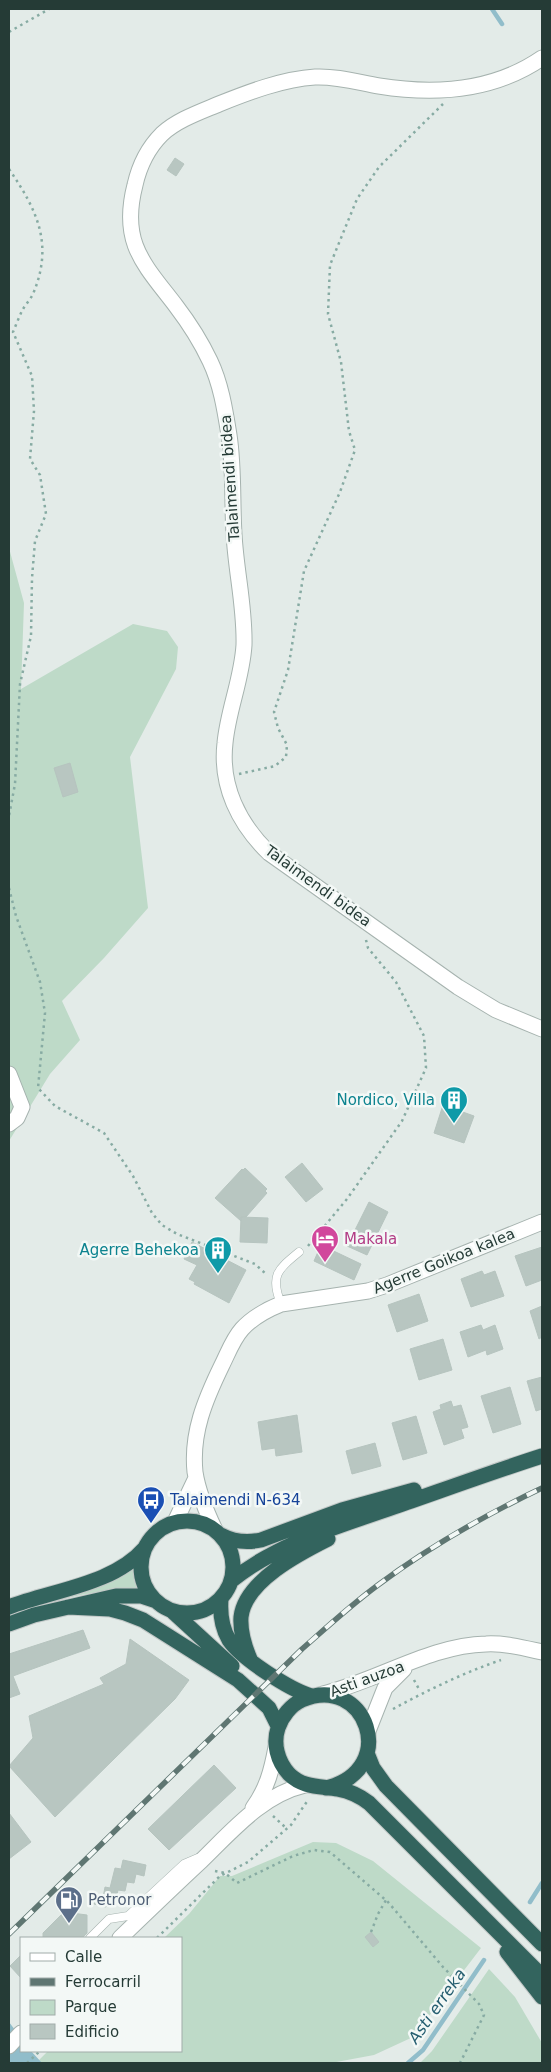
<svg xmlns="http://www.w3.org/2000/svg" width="551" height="2072" font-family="'DejaVu Sans',sans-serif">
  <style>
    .green { fill: #bedac8 }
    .water { fill: #91bdca }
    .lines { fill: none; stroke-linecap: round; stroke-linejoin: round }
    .stream { stroke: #91bdca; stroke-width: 4.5 }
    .building { fill: #b8c6c1; stroke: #b6c4bf }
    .lane-casing { stroke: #a6b3af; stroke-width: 9 }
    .street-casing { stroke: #a6b3af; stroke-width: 17 }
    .highway-casing { stroke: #c2c8c7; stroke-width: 17 }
    .path { stroke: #87aba3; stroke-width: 2.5; stroke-dasharray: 2.5 4; stroke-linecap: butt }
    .lane { stroke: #fff; stroke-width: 8 }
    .street { stroke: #fff; stroke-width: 15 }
    .highway { stroke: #33645e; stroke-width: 15 }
    .rail-casing { stroke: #5f7672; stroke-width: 5.5 }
    .rail { stroke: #f3f8f6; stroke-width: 4; stroke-dasharray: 11; stroke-linecap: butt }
    .labels { text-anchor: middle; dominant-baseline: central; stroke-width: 5; stroke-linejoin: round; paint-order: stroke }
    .street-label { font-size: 15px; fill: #253b36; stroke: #f3f8f6 }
    .culture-label { font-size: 15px; fill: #0d838f; stroke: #f3f8f6; text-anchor: end }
    .hotel-label { font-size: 15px; fill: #b23c85; stroke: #f3f8f6; text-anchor: start }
    .transit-label { font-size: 15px; fill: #164399; stroke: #f3f8f6; text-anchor: start }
    .service-label { font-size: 15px; fill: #4e5e75; stroke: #f3f8f6; text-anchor: start }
    .water-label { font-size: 16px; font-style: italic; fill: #255e70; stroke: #f3f8f6 }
  </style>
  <rect width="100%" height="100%" fill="#e3ebe8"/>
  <path class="green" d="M 9,548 L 24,603 L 21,689 L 133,624 L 167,631 L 178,647 L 176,669 L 130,757 L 148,908 L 104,958 L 62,1001 L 80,1040 L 50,1074 L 9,1141 Z
    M 132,1567 L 138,1590 C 93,1589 50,1600 9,1617 L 9,1611 Z
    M 313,1842 L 336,1843 L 373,1861 L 481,1948 L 413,2037 L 374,2055 L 331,2063 L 42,2063 L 38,2061 L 48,2051 L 181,2051 L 181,1938 L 164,1938 L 189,1914 L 220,1876 L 232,1876 Z
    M 489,1969 L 515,1997 L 542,2043 L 542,2063 L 420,2063 L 432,2051 Z"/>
  <path class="water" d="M 9,2022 L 21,2038 L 21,2051 L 31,2051 L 42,2063 L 9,2063 Z"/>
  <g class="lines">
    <path class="stream" d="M 492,9 L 502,24
      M 530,1902 L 542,1883
      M 408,2063 L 423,2050 L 484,1960"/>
  </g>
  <path class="building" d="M 175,158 L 184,164 L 176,176 L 167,170 Z
    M 70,763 L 78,792 L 63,797 L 54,768 Z
    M 443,1105 L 474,1116 L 464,1143 L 434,1133 Z
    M 302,1163 L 323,1189 L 306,1202 L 285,1177 Z
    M 245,1168 L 267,1189 L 265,1191 L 267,1193 L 246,1217 L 241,1217 L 241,1221 L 215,1198 L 242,1169 L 243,1170 Z
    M 369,1202 L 388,1212 L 367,1255 L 347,1246 Z
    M 241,1217 L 268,1218 L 267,1243 L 240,1242 Z
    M 192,1242 L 246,1270 L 229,1303 L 194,1284 L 195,1282 L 189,1279 L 197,1265 L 184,1259 Z
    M 321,1245 L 361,1264 L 354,1280 L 314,1261 Z
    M 542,1247 L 542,1280 L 526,1286 L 515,1256 Z
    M 482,1271 L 484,1275 L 495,1271 L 504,1296 L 471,1307 L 461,1279 Z
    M 419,1294 L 428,1321 L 397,1332 L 388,1305 Z
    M 542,1306 L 542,1337 L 539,1339 L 530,1311 Z
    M 481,1325 L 483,1330 L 495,1325 L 503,1349 L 487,1355 L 486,1350 L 468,1357 L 460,1332 Z
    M 443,1339 L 452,1370 L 419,1380 L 410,1349 Z
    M 542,1377 L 542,1409 L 536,1411 L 527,1381 Z
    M 510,1387 L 521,1424 L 493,1433 L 481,1396 Z
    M 451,1401 L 453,1407 L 461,1405 L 468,1427 L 461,1429 L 464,1438 L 444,1445 L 433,1412 L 441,1409 L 440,1405 Z
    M 297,1415 L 302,1452 L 276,1456 L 275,1448 L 262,1450 L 258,1422 Z
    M 416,1416 L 427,1453 L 403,1460 L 392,1423 Z
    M 375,1443 L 381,1466 L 352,1474 L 346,1451 Z
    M 83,1630 L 90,1648 L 13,1676 L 20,1694 L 9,1698 L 9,1654 Z
    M 130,1639 L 189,1680 L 175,1699 L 55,1817 L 9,1766 L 33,1738 L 29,1716 L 104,1684 L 100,1678 L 126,1664 Z
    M 214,1765 L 236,1788 L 169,1850 L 148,1829 Z
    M 9,1813 L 31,1842 L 9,1859 Z
    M 123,1860 L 146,1865 L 144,1876 L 136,1874 L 134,1883 L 127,1882 L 125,1891 L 118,1890 L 116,1899 L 109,1897 L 106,1907 L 94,1904 L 96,1896 L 103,1898 L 105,1887 L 110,1888 L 115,1868 L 121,1869 Z
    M 64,1912 L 87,1915 L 87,1933 L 82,1938 L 43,1938 L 43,1933 Z
    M 371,1932 L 379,1942 L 373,1947 L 365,1937 Z
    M 21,1955 L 21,1978 L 10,1966 Z"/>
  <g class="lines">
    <g class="lane-casing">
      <path id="lane" d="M 281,1304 C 270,1276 277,1270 299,1252
        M 90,1938 L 109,1919 L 128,1916 L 184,1864 L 198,1858"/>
    </g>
    <g class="street-casing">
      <path id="street" d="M 542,58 C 494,91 435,95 379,86 C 357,82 337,76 315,77 C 283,79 249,92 219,104 C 200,112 177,120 162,134 C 148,148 139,167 135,185 C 120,243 144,264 176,306 C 189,323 201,342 210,361 C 221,384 225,410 229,435 C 234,467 232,501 234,534 C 236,572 245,607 244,645 C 242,679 228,710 225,743 C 220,786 239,824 269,853 L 458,987 L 496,1010 L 542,1029
        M 9,1074 L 22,1107 L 17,1118 L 9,1124
        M 175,1522 L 196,1478
        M 215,1530 C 206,1511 198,1492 195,1472 C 191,1433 205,1400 222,1365 C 228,1353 233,1339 242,1329 C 253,1317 266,1310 281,1304 L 368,1291 L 387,1285 L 542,1222
        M 323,1694 C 377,1681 431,1645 486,1644 C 505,1643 524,1648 542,1652
        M 368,1731 L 385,1688 L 404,1669
        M 253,1808 C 267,1789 272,1769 276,1747
        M 120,1938 C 147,1912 174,1886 201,1861 C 232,1831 262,1795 305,1785
        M 9,2046 L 21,2033"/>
    </g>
    <g class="highway-casing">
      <path id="highway" d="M141 1567a46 46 0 1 1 92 0a46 46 0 1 1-92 0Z
        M 221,1535 C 234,1542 246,1543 261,1540 L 342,1510 L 414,1490
        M 231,1581 C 278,1543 337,1527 394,1507 C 443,1490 492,1472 542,1456
        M 221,1599 C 220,1612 222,1628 229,1640 C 242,1659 289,1689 311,1696
        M 9,1607 C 53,1590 113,1585 145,1548
        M 68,1607 L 110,1609 L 125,1613 L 143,1620 L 238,1680 L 269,1708 L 278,1726
        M 172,1611 L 232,1666
        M 9,1624 L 34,1615 L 116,1596 L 141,1596 L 156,1601
        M 250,1659 C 244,1645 240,1632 241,1617 C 245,1581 300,1553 328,1539
        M 367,1753 L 373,1768 L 386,1786 L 542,1944
        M 326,1788 C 402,1769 365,1672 302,1700 C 291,1705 282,1716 278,1728 C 273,1743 277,1761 289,1774 C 303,1788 320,1786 338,1789 C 349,1791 360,1796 369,1803 L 542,1976
        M 507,1952 L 542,1997"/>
    </g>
    <path class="path" d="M 9,32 L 49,9
      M 9,169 C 37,210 54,244 33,294 C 30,300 25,305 22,311 C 19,317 16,325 13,332 L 32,376 L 34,411 L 30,459 L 40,475 L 46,514 L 35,541 L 32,578 L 31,636 L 20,684 L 15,784 L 9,816
      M 239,774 L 275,766 L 286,757 L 287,745 L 278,728 L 274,712 L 288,670 L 304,571 L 340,492 L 355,450 L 349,431 L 341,362 L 328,314 L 330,265 L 357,199 L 379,167 L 443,104
      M 9,888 L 16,916 L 40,982 L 45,1013 L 38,1088 L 55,1106 L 104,1133 L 133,1176 L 152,1213 L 162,1225 L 177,1234 L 255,1264 L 266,1274
      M 308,1246 L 347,1199 L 402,1121 L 426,1068 L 424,1036 L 396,982 L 368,948 L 366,940
      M 414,1680 L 420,1691
      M 393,1709 C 428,1690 463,1673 501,1660
      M 273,1816 L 285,1827
      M 215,1871 L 225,1873 L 237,1883 L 293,1856 L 314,1850 L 330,1852 L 388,1902 L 443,1967 L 479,2004 L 484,2015 L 460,2063
      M 371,1932 L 378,1914 L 386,1900
      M 157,1938 L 220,1876 L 248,1862 L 291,1825 L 308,1800
      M 27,2063 L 40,2051"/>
    <use href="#lane" class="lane"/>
    <use href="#street" class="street"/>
    <use href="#highway" class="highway"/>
    <g class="rail-casing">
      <path id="rail" d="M 9,1934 L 302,1649 C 327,1627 351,1605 378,1585 C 429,1547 485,1515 542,1488"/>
    </g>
    <use href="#rail" class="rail"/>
  </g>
  <defs>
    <g id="building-pin" transform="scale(1.4375)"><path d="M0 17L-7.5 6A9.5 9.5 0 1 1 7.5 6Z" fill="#0f9aa8" stroke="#f3f8f6"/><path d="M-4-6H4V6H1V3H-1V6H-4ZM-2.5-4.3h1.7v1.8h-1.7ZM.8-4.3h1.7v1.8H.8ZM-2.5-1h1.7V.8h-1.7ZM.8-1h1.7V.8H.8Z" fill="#fff"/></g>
    <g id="hotel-pin" transform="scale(1.4375)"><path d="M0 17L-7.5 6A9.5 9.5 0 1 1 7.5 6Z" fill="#d1479c" stroke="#f3f8f6"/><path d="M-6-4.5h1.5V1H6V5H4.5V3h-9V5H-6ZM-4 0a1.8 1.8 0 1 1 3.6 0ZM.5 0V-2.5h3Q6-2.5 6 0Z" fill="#fff"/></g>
    <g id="bus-pin" transform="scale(1.4375)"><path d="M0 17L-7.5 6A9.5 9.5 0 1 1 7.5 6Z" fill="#1a4fb4" stroke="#f3f8f6"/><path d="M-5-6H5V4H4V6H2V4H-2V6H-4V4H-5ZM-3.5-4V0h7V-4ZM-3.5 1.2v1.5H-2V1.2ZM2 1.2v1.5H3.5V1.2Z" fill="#fff"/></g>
    <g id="fuel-pin" transform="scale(1.4375)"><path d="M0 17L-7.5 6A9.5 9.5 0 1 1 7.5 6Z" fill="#5c6f8a" stroke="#f3f8f6"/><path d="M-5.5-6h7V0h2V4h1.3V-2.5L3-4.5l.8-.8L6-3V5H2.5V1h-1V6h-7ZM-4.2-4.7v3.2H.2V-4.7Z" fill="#fff"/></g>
  </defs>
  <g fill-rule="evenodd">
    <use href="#building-pin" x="454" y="1100"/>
    <use href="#hotel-pin" x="325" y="1239"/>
    <use href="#building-pin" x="218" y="1250"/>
    <use href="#bus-pin" x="151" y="1500"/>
    <use href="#fuel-pin" x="69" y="1900"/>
  </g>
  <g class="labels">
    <g class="street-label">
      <text transform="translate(230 478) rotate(-94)">Talaimendi bidea</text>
      <text transform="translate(318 886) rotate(36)">Talaimendi bidea</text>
      <text transform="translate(444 1261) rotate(-22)">Agerre Goikoa kalea</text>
      <text transform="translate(367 1679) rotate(-20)">Asti auzoa</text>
    </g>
    <g class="culture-label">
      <text x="435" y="1100">Nordico, Villa</text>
      <text x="199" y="1250">Agerre Behekoa</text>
    </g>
    <g class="hotel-label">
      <text x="344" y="1239">Makala</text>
    </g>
    <g class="transit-label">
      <text x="170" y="1500">Talaimendi N-634</text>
    </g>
    <g class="service-label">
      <text x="88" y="1900">Petronor</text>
    </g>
    <g class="water-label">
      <text transform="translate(437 2006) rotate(-55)">Asti erreka</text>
    </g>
  </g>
  <rect width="551" height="2072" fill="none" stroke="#253b36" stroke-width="20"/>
  <rect x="20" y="1937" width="162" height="115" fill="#f3f8f6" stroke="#a1aca9"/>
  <rect x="30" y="1953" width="25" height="8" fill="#ffffff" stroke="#a1aca9"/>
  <text x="65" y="1962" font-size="15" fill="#253b36">Calle</text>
  <rect x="30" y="1978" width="25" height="8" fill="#5f7672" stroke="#a1aca9"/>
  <text x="65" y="1987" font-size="15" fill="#253b36">Ferrocarril</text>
  <rect x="30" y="2000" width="25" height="15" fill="#bedac8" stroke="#a1aca9"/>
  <text x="65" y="2012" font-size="15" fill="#253b36">Parque</text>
  <rect x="30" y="2024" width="25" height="15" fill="#b8c6c1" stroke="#a1aca9"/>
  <text x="65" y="2037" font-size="15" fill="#253b36">Edificio</text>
</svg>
